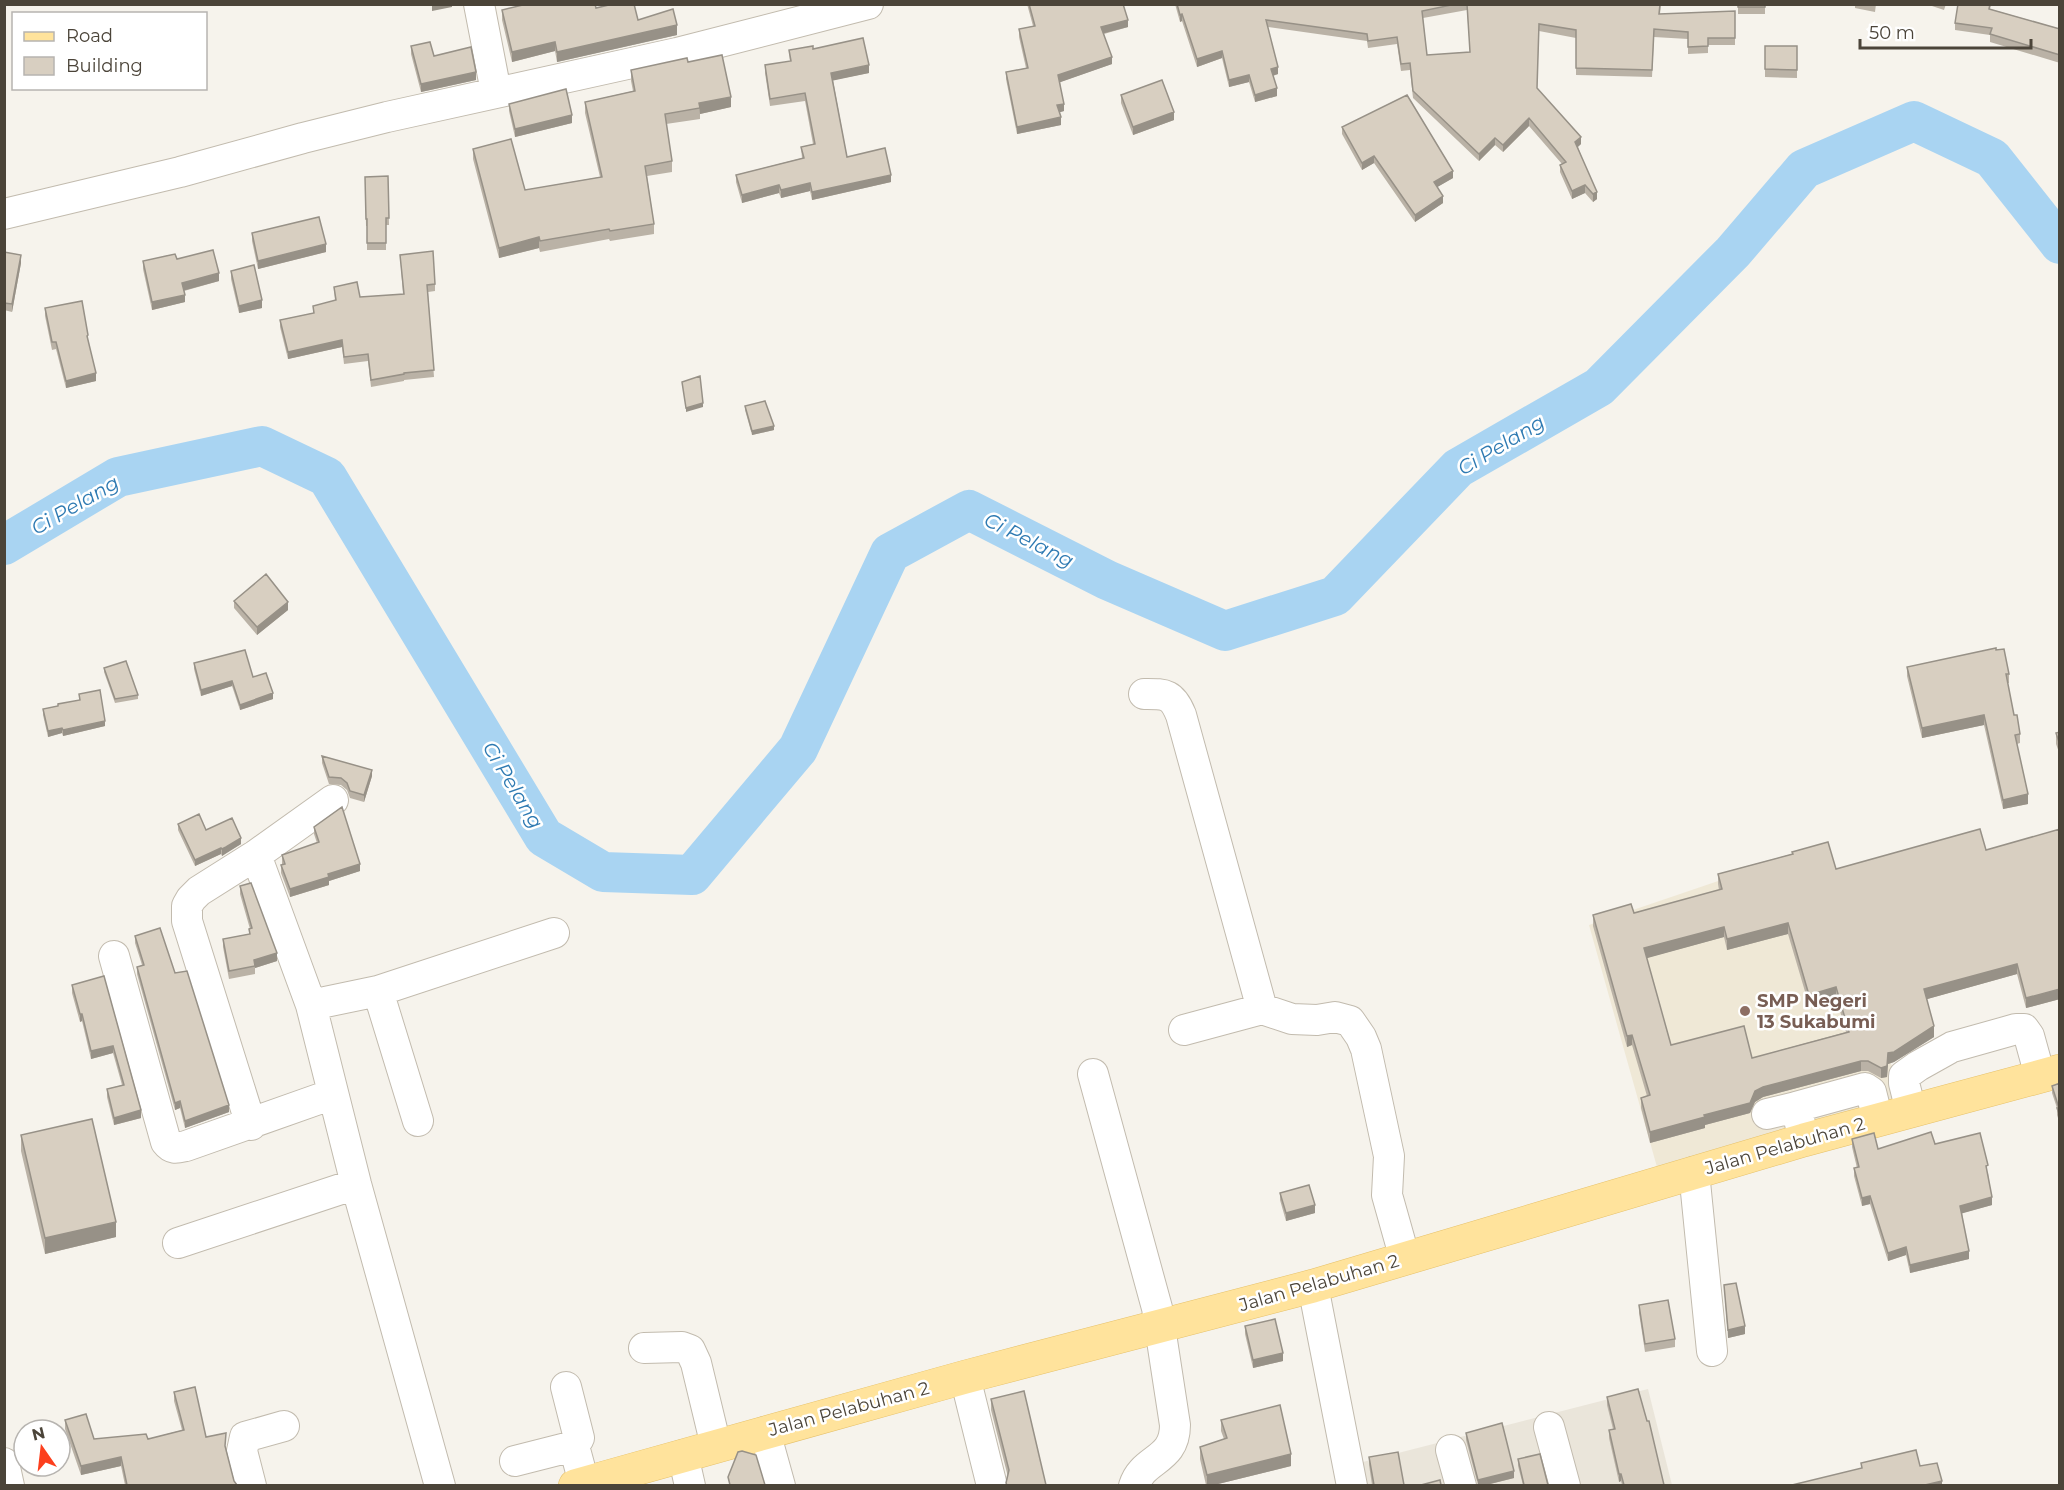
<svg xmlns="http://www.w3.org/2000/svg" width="2064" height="1490" font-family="Montserrat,sans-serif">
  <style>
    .residential { fill: #eae5da }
    .education { fill: #efe8d6 }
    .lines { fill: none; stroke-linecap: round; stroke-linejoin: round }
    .river { stroke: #a9d4f2; stroke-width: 40 }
    .minor-casing { stroke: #c2bbae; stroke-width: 32 }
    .major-casing { stroke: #e6c16a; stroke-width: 34 }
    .minor { stroke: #fff; stroke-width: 30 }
    .major { stroke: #ffe39c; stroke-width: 33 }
    .wall { fill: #bab2a6; fill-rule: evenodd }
    .shaded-wall { fill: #979187 }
    .building { fill: #d8cfc1; stroke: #979187; stroke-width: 1.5; fill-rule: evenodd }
    .education-dot { fill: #8d6e63; stroke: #fff; stroke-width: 2 }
    .labels { text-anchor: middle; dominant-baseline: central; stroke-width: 5; stroke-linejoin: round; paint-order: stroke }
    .education-label { font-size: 18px; font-weight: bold; fill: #785e54; stroke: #fff; text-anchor: start }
    .street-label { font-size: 18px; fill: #4b4439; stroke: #fff }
    .water-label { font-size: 20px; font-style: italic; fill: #2e7ab2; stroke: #fff }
  </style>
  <rect width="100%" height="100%" fill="#f6f3ec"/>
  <path class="residential" d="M 1648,1389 L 1672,1485 L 1338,1485 L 1347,1393 L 1363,1462 Z"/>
  <path class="education" d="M 1827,845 L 1901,1098 L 1657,1167 L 1589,925 L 1771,863 Z"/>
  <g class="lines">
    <path class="river" d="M 4,545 L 118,477 L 262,446 L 327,477 L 544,837 L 603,872 L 692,875 L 798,749 L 890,553 L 969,510 L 1107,580 L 1225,631 L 1335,596 L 1458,468 L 1599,387 L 1733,252 L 1804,169 L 1914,121 L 1992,158 L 2060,244"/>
    <g class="minor-casing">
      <path id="minor" d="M 479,4 L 496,92
        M 4,214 L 180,172 L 303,138 L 387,117 L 677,53 L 868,4
        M 1144,694 C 1165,694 1172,693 1181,715 L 1262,1009
        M 256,855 L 311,1005
        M 114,956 L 166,1142 C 172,1150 177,1148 186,1146 L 333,1094
        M 378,991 L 418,1121
        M 1184,1030 L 1262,1009 L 1292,1019 L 1317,1020 L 1335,1017 L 1350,1021 L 1361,1037 L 1366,1049 L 1389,1156 L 1387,1195 L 1405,1259
        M 1093,1074 L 1157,1308 L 1175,1425 C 1175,1462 1143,1457 1134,1486
        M 1911,1111 L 1904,1083 L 1904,1076 L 1918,1066 L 1952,1047 L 2016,1029 L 2024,1029 L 2029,1036 L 2040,1076
        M 1767,1114 L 1796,1107
        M 251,1125 L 187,921 L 187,906 L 191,899 L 199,891 L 256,855 L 333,800
        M 1804,1140 L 1796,1107 L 1865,1088 L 1871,1092 L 1878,1120
        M 1694,1172 L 1712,1351
        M 178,1243 L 356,1184
        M 1313,1286 L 1352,1486
        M 644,1348 L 682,1347 L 690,1350 L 696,1363 L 716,1446
        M 965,1377 L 992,1486
        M 566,1387 L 579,1438 L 574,1446 L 584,1483
        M 1549,1427 L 1565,1486
        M 765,1432 L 780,1486
        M 1451,1450 L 1461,1486
        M 683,1455 L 690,1486
        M 515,1461 L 574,1446
        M 4,1463 L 9,1486
        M 251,1486 L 242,1451 L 245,1437 L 284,1426
        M 440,1486 L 356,1184 L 311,1005 L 378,991 L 554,933"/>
    </g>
    <g class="major-casing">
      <path id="major" d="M 575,1486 L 965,1377 L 1313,1286 L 1804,1140 L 2060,1071"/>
    </g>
    <use href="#minor" class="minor"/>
    <use href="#major" class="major"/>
  </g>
  <path class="wall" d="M 1027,4 L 1123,4 L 1128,27 L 1104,34 L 1112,64 L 1060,82 L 1064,111 L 1060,112 L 1061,125 L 1017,134 L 1006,79 L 1006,72 L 1026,68 L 1019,37 L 1019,29 L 1033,26 Z
    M 1175,4 L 1661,4 L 1660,14 L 1735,11 L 1735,45 L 1708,45 L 1708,53 L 1688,54 L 1688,39 L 1654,37 L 1652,77 L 1576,75 L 1576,38 L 1539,31 L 1537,89 L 1581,144 L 1578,147 L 1597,199 L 1593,202 L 1585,193 L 1572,199 L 1560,172 L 1560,165 L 1562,164 L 1529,126 L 1503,152 L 1495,145 L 1479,161 L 1413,98 L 1410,70 L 1401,71 L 1397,44 L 1368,48 L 1367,41 L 1268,27 L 1278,74 L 1273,76 L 1277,96 L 1255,102 L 1249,82 L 1229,87 L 1222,58 L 1197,67 L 1182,21 L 1180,22 ZM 1467,10 L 1470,52 L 1427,55 L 1423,18 Z
    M 1738,4 L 1765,4 L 1765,14 L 1738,14 Z
    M 1855,4 L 1876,4 L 1875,12 L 1855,8 Z
    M 1926,4 L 1946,4 L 1944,10 Z
    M 1991,4 L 1990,9 L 2060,29 L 2060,63 L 1990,42 L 1990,35 L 1955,30 L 1955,23 Z
    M 596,8 L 638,20 L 677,35 L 557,62 L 555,51 L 512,62 L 502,20 L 502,10 Z
    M 411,46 L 434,56 L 476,80 L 421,92 L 411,54 Z
    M 1765,46 L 1797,46 L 1797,78 L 1765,77 Z
    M 813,49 L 869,73 L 833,80 L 847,157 L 891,182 L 812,200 L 810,191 L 781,198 L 779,193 L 742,203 L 736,182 L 736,175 L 802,158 L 801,147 L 813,144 L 805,101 L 770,106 L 765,73 L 765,65 L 790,62 L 789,50 Z
    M 688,62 L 731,107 L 700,114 L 700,119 L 666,124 L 672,161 L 672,172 L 647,176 L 654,224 L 654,234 L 610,241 L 609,239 L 540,252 L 539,248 L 499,258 L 473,159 L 473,149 L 525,190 L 600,177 L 585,113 L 585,102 L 633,91 L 631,81 L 631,70 Z
    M 1121,95 L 1174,120 L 1133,135 L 1121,103 Z
    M 509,104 L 572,123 L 515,137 L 509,111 Z
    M 1342,127 L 1453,178 L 1437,187 L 1443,203 L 1415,222 L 1374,163 L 1362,170 L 1342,134 Z
    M 388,176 L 389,225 L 386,225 L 386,250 L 367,250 L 367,226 L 366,226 L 365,177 Z
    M 252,233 L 326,252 L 258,269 L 252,241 Z
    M 4,252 L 21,263 L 12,312 L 4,310 Z
    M 400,255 L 435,284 L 435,291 L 428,292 L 434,377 L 404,380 L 404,381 L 371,387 L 368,361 L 344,364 L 342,347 L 288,359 L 280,327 L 280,320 L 313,313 L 313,306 L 335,301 L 334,287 L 360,297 L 403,294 Z
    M 177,259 L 219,281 L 184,291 L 185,302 L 152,310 L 143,269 L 143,261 Z
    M 231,271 L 262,308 L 239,313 L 231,279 Z
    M 45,308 L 88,335 L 88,342 L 96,381 L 66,388 L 56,349 L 52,350 L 45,316 Z
    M 745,406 L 774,430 L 752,435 L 745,410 Z
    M 234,601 L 288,610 L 257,635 L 234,608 Z
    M 1996,650 L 2009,674 L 2009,683 L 2007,683 L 2014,715 L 2020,734 L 2020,743 L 2017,744 L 2028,804 L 2003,809 L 1984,725 L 1922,738 L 1907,676 L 1907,667 Z
    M 194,663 L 273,699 L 240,710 L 232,686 L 201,696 L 194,669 Z
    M 104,668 L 138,695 L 138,699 L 115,703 L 104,672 Z
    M 79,694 L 105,726 L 63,736 L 62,733 L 48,737 L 43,715 L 43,709 L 58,706 L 79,700 Z
    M 2060,732 L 2060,755 L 2056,744 L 2056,733 Z
    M 322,756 L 372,776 L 364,802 L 350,798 L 347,790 L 341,785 L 329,784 L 322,763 Z
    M 178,824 L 206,830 L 241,844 L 226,853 L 222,856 L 221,854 L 195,866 L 178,830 Z
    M 314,827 L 360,871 L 329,881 L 329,885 L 290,897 L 281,873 L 281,865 L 282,865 L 282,855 L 317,843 L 314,834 Z
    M 2060,829 L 2060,999 L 2026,1008 L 2017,974 L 1927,999 L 1934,1037 L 1894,1062 L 1888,1064 L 1887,1077 L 1881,1078 L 1868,1071 L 1861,1071 L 1763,1097 L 1755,1102 L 1750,1113 L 1705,1125 L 1705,1128 L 1650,1143 L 1641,1108 L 1641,1098 L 1647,1096 L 1632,1045 L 1627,1047 L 1593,926 L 1593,915 L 1634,913 L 1719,890 L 1718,884 L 1718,874 L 1792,854 L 1792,852 L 1836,869 L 1986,850 ZM 1788,934 L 1809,1005 L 1836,997 L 1846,1032 L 1752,1058 L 1671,1045 L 1646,958 L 1724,937 L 1727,950 Z
    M 240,886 L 277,961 L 255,968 L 255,974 L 229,979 L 223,947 L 223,939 L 249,934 L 249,929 L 250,929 L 240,894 Z
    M 135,936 L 175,973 L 229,1112 L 185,1128 L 180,1108 L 175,1110 L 137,974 L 137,967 L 142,965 L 135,943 Z
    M 104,976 L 141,1118 L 114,1125 L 107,1097 L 107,1089 L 122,1085 L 113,1053 L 91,1059 L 82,1021 L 80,1022 L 72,993 L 72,985 Z
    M 2060,1083 L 2060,1124 L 2057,1115 L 2057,1108 L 2052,1093 L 2052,1086 Z
    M 21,1135 L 116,1237 L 45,1254 L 21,1151 Z
    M 1852,1139 L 1878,1149 L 1935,1144 L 1988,1173 L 1992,1205 L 1962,1213 L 1969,1259 L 1910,1273 L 1906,1255 L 1888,1261 L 1870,1204 L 1862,1206 L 1854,1176 L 1854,1168 L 1857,1168 L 1852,1147 Z
    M 1280,1193 L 1315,1213 L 1286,1221 L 1280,1200 Z
    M 1724,1285 L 1745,1334 L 1728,1338 Z
    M 1639,1305 L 1675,1339 L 1675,1347 L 1645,1352 L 1639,1313 Z
    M 1245,1326 L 1283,1361 L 1253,1368 L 1245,1334 Z
    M 174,1392 L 206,1437 L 226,1448 L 234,1481 L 237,1485 L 125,1485 L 121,1466 L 81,1475 L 65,1429 L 65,1420 L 94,1439 L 148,1439 L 182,1430 L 174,1401 Z
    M 1607,1397 L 1664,1485 L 1622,1485 L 1621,1481 L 1619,1482 L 1609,1438 L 1609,1430 L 1613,1429 L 1607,1405 Z
    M 991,1399 L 1046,1485 L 1006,1485 L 1008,1477 L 991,1410 Z
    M 1221,1420 L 1291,1466 L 1214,1485 L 1206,1485 L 1200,1459 L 1200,1447 L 1224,1439 L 1221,1431 Z
    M 1466,1433 L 1514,1478 L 1486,1485 L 1478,1485 L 1466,1440 Z
    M 1369,1457 L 1404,1485 L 1372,1485 L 1369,1465 Z
    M 1518,1459 L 1548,1485 L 1523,1485 L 1518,1466 Z"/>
  <path class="shaded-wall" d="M 432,4 L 452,4 L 452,7 L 432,11 Z
    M 1182,14 L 1182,21 L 1180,22 L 1180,15 Z
    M 1128,20 L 1128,27 L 1101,34 L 1101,27 Z
    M 677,25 L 677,35 L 557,62 L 557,52 Z
    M 555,42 L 555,51 L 512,62 L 512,52 Z
    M 1222,51 L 1222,58 L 1197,67 L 1197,59 Z
    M 1112,57 L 1112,64 L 1058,83 L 1058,75 Z
    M 869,65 L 869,73 L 831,81 L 831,73 Z
    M 1278,67 L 1278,74 L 1271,76 L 1271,69 Z
    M 476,72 L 476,80 L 421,92 L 421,84 Z
    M 1249,75 L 1249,82 L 1229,87 L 1229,80 Z
    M 1277,88 L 1277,96 L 1255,102 L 1255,95 Z
    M 731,97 L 731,107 L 700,114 L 699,103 Z
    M 1064,104 L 1064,111 L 1057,113 L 1057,105 Z
    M 1174,112 L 1174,120 L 1133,135 L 1133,127 Z
    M 572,115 L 572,123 L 515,137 L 515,129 Z
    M 1061,117 L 1061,125 L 1017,134 L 1017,127 Z
    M 1529,118 L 1529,126 L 1503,152 L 1503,145 Z
    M 1581,137 L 1581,144 L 1575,149 L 1575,142 Z
    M 1495,138 L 1495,145 L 1479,161 L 1479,154 Z
    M 1374,156 L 1374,163 L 1362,170 L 1362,163 Z
    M 1453,171 L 1453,178 L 1434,189 L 1434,182 Z
    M 891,175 L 891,182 L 812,200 L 812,192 Z
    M 810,183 L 810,191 L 781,198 L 781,190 Z
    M 779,185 L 779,193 L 742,203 L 742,195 Z
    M 1585,185 L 1585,193 L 1572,199 L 1572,191 Z
    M 1597,192 L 1597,199 L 1593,202 L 1593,194 Z
    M 1443,196 L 1443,203 L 1415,222 L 1415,215 Z
    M 539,237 L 539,248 L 499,258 L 499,248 Z
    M 326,244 L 326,252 L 258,269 L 258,261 Z
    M 21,255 L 21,263 L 12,312 L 12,304 Z
    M 219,273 L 219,281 L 182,291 L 182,283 Z
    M 185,295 L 185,302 L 152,310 L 152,302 Z
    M 262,300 L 262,308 L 239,313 L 239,306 Z
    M 342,340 L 342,347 L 288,359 L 288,352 Z
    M 96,373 L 96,381 L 66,388 L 66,381 Z
    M 703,403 L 703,407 L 686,412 L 686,408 Z
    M 774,426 L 774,430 L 752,435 L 752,431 Z
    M 288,602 L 288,610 L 257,635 L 257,627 Z
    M 232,681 L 232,686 L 201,696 L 201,690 Z
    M 273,693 L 273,699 L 240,710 L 240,705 Z
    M 1984,715 L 1984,725 L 1922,738 L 1922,728 Z
    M 105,721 L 105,726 L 63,736 L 63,730 Z
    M 62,728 L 62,733 L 48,737 L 48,731 Z
    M 372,770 L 372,776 L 364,802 L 364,795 Z
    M 2028,794 L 2028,804 L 2003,809 L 2003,800 Z
    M 241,838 L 241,844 L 222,856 L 222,849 Z
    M 221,848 L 221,854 L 195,866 L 195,860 Z
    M 360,864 L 360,871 L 329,881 L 329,885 L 290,897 L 290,889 L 328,874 Z
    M 1788,923 L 1788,934 L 1727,950 L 1727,939 Z
    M 1724,927 L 1724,937 L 1644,959 L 1644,948 Z
    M 277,953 L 277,961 L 255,968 L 254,960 Z
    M 2017,964 L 2017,974 L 1924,1000 L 1924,989 Z
    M 1836,987 L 1836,997 L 1809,1005 L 1809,995 Z
    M 2060,989 L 2060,999 L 2026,1008 L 2026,998 Z
    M 80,1014 L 82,1014 L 82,1021 L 80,1022 Z
    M 1934,1026 L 1934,1037 L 1894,1062 L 1888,1064 L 1887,1077 L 1881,1078 L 1881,1068 L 1888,1053 Z
    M 1632,1035 L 1632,1045 L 1627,1047 L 1627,1036 Z
    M 113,1046 L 113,1053 L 91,1059 L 91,1051 Z
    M 1861,1061 L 1861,1071 L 1763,1097 L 1755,1102 L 1750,1113 L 1705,1125 L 1705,1128 L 1650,1143 L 1650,1132 L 1704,1115 L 1763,1087 Z
    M 180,1101 L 180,1108 L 175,1110 L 175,1103 Z
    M 229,1105 L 229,1112 L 185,1128 L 185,1121 Z
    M 141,1110 L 141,1118 L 114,1125 L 114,1118 Z
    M 1870,1196 L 1870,1204 L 1862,1206 L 1862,1198 Z
    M 1992,1197 L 1992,1205 L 1960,1214 L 1960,1206 Z
    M 1315,1205 L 1315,1213 L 1286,1221 L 1286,1213 Z
    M 116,1222 L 116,1237 L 45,1254 L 45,1238 Z
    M 1906,1247 L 1906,1255 L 1888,1261 L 1888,1253 Z
    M 1969,1251 L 1969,1259 L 1910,1273 L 1910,1265 Z
    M 1745,1326 L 1745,1334 L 1728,1338 L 1728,1330 Z
    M 1283,1353 L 1283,1361 L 1253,1368 L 1253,1360 Z
    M 1291,1454 L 1291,1466 L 1214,1485 L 1207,1485 L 1207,1475 Z
    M 121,1457 L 121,1466 L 81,1475 L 81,1466 Z
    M 1514,1471 L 1514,1478 L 1486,1485 L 1478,1485 L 1478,1480 Z
    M 1619,1474 L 1621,1474 L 1621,1481 L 1619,1482 Z
    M 1942,1481 L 1942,1485 L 1925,1485 Z"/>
  <path class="building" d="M 527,4 L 595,4 L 596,8 L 613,4 L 634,4 L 638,20 L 673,9 L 677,25 L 557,52 L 555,42 L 512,52 L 502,10 Z
    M 1029,4 L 1123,4 L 1128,20 L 1101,27 L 1112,57 L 1058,75 L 1064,104 L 1057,105 L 1061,117 L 1017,127 L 1006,72 L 1028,68 L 1019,29 L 1035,26 Z
    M 1177,4 L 1456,4 L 1422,11 L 1427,55 L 1470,52 L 1467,4 L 1660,4 L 1659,14 L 1735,11 L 1735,38 L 1708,38 L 1708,46 L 1688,47 L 1688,32 L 1654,29 L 1652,70 L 1576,68 L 1576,30 L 1539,24 L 1537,88 L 1581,137 L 1575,142 L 1597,192 L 1593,194 L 1585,185 L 1572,191 L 1560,165 L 1566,162 L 1529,118 L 1503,145 L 1495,138 L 1479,154 L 1413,91 L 1410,63 L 1401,64 L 1397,37 L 1368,41 L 1367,34 L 1266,20 L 1278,67 L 1271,69 L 1277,88 L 1255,95 L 1249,75 L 1229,80 L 1222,51 L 1197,59 L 1182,14 L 1180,15 Z
    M 1738,4 L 1765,4 L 1765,7 L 1738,7 Z
    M 1958,4 L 1990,4 L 1989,9 L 2060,29 L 2060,55 L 1990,34 L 1992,28 L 1955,23 Z
    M 863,38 L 869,65 L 831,73 L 847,157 L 885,148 L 891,175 L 812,192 L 810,183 L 781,190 L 779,185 L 742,195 L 736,175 L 804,158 L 801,147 L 815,144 L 805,93 L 770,99 L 765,65 L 791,61 L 789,50 L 813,46 L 813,49 Z
    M 430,42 L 434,56 L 471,47 L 476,72 L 421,84 L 411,46 Z
    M 1765,46 L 1797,46 L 1797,70 L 1765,69 Z
    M 722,55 L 731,97 L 699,103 L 700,108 L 665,114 L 672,161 L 645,166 L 654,224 L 610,231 L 609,229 L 540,241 L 539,237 L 499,248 L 473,149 L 511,139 L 525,190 L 602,177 L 585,102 L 635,91 L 631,70 L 687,58 L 688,62 Z
    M 1162,80 L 1174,112 L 1133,127 L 1121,95 Z
    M 566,89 L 572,115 L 515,129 L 509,104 Z
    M 1407,95 L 1453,171 L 1434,182 L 1443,196 L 1415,215 L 1374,156 L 1362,163 L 1342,127 Z
    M 388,176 L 389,218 L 386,218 L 386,243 L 367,243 L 367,219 L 366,219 L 365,177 Z
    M 319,217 L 326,244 L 258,261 L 252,233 Z
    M 213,250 L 219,273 L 182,283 L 185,295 L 152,302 L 143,261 L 175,254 L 177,259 Z
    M 433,251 L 435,284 L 427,285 L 434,370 L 404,373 L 404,374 L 371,380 L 368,354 L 344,357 L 342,340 L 288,352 L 280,320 L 314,313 L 313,306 L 336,300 L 334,287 L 357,282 L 360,297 L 404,294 L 400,255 Z
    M 4,252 L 21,255 L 12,304 L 4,303 Z
    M 254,265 L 262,300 L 239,306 L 231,271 Z
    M 82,301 L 88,335 L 87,336 L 96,373 L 66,381 L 56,342 L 52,342 L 45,308 Z
    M 700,376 L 703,403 L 686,408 L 682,382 Z
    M 765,401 L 774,426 L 752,431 L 745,406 Z
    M 266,574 L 288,602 L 257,627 L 234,601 Z
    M 1996,648 L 1996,650 L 2004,649 L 2009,674 L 2006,674 L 2014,715 L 2017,715 L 2020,734 L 2015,735 L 2028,794 L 2003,800 L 1984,715 L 1922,728 L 1907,667 Z
    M 245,650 L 253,677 L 266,673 L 273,693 L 240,705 L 232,681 L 201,690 L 194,663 Z
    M 126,661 L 138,695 L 115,699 L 104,668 Z
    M 100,690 L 105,721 L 63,730 L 62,728 L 48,731 L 43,709 L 58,706 L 58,704 L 80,700 L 79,694 Z
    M 2060,732 L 2060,745 L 2056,733 Z
    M 322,756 L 372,770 L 364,795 L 350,791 L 347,783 L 341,778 L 329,777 Z
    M 342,807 L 360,864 L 328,874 L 329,877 L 290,889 L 281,865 L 285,864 L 282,855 L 319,842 L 314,827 Z
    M 199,814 L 206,830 L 232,818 L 241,838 L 226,847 L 222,849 L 221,848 L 195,860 L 178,824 Z
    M 1980,829 L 1986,850 L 2060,829 L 2060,989 L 2026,998 L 2017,964 L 1924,989 L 1934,1026 L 1894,1052 L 1888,1053 L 1887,1066 L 1881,1068 L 1868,1061 L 1861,1061 L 1763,1087 L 1755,1091 L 1750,1103 L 1704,1115 L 1705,1117 L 1650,1132 L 1641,1098 L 1650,1095 L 1632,1035 L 1627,1036 L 1593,915 L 1631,904 L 1634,913 L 1722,889 L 1718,874 L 1793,854 L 1792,852 L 1828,842 L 1836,869 ZM 1788,923 L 1809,995 L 1836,987 L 1849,1032 L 1752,1058 L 1744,1026 L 1671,1045 L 1644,948 L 1724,927 L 1727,939 Z
    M 251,883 L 277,953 L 254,960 L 255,966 L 229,971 L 223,939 L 250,934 L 249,929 L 252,928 L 240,886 Z
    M 160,928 L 175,973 L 187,971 L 229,1105 L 185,1121 L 180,1101 L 175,1103 L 137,967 L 144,965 L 135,936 Z
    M 104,976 L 141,1110 L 114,1118 L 107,1089 L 124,1085 L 113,1046 L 91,1051 L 82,1014 L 80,1014 L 72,985 Z
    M 2060,1083 L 2060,1117 L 2057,1108 L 2059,1108 L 2052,1086 Z
    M 92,1119 L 116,1222 L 45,1238 L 21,1135 Z
    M 1931,1132 L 1935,1144 L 1980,1133 L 1988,1165 L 1986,1166 L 1992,1197 L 1960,1206 L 1969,1251 L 1910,1265 L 1906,1247 L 1888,1253 L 1870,1196 L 1862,1198 L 1854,1168 L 1859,1167 L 1852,1139 L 1874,1133 L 1878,1149 Z
    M 1309,1185 L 1315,1205 L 1286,1213 L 1280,1193 Z
    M 1736,1283 L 1745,1326 L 1728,1330 L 1724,1285 Z
    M 1668,1300 L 1675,1339 L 1645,1344 L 1639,1305 Z
    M 1275,1319 L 1283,1353 L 1253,1360 L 1245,1326 Z
    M 195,1387 L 206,1437 L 226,1433 L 225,1446 L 234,1481 L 237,1485 L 127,1485 L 121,1457 L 81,1466 L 65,1420 L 86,1414 L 94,1439 L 146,1434 L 148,1439 L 184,1430 L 174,1392 Z
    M 1638,1389 L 1647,1421 L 1649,1421 L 1664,1485 L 1624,1485 L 1621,1474 L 1619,1474 L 1609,1430 L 1615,1429 L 1607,1397 Z
    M 1024,1391 L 1046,1485 L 1007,1485 L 1006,1483 L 1009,1470 L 991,1399 Z
    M 1280,1405 L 1291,1454 L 1207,1475 L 1200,1447 L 1227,1438 L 1221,1420 Z
    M 1502,1423 L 1514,1471 L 1478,1480 L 1466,1433 Z
    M 1916,1450 L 1920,1466 L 1937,1463 L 1942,1481 L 1925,1485 L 1792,1485 L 1862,1468 L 1861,1463 Z
    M 742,1451 L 756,1455 L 765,1485 L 730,1485 L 728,1477 L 738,1452 Z
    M 1398,1452 L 1404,1485 L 1374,1485 L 1369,1457 Z
    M 1540,1454 L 1548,1485 L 1524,1485 L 1518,1459 Z
    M 1440,1480 L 1441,1485 L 1421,1485 Z"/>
  <circle class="education-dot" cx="1745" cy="1011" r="6"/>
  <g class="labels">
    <g class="education-label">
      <text x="1757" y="1001">SMP Negeri<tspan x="1757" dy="21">13 Sukabumi</tspan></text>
    </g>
    <g class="street-label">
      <text transform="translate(1785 1146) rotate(-16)">Jalan Pelabuhan 2</text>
      <text transform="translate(1319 1283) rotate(-16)">Jalan Pelabuhan 2</text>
      <text transform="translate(849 1409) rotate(-15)">Jalan Pelabuhan 2</text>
    </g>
    <g class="water-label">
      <text transform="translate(1501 445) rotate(-31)">Ci Pelang</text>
      <text transform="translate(75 505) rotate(-30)">Ci Pelang</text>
      <text transform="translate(1029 540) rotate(27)">Ci Pelang</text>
      <text transform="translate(513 785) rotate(59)">Ci Pelang</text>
    </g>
  </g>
  <rect width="2064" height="1490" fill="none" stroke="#4b4439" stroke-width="12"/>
  <rect x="12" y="12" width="195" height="78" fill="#ffffff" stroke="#b7b4b0" stroke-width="1.5"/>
  <rect x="24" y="32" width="30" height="9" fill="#ffe39c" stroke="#b7b4b0" stroke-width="1.5"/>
  <text x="66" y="42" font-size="18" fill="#4b4439">Road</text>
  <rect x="24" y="57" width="30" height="18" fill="#d8cfc1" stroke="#b7b4b0" stroke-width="1.5"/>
  <text x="66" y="72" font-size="18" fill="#4b4439">Building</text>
  <g transform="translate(42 1448) rotate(346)"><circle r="28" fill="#ffffff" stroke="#b7b4b0" stroke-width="1.5"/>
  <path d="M0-4.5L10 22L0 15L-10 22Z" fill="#fc3f1d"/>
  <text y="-9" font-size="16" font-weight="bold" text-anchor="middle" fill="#4b4439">N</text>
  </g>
  <path d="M1860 39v9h171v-9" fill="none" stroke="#4b4439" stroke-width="3"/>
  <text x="1869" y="39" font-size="18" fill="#4b4439" stroke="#ffffff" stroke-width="4.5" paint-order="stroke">50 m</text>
</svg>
